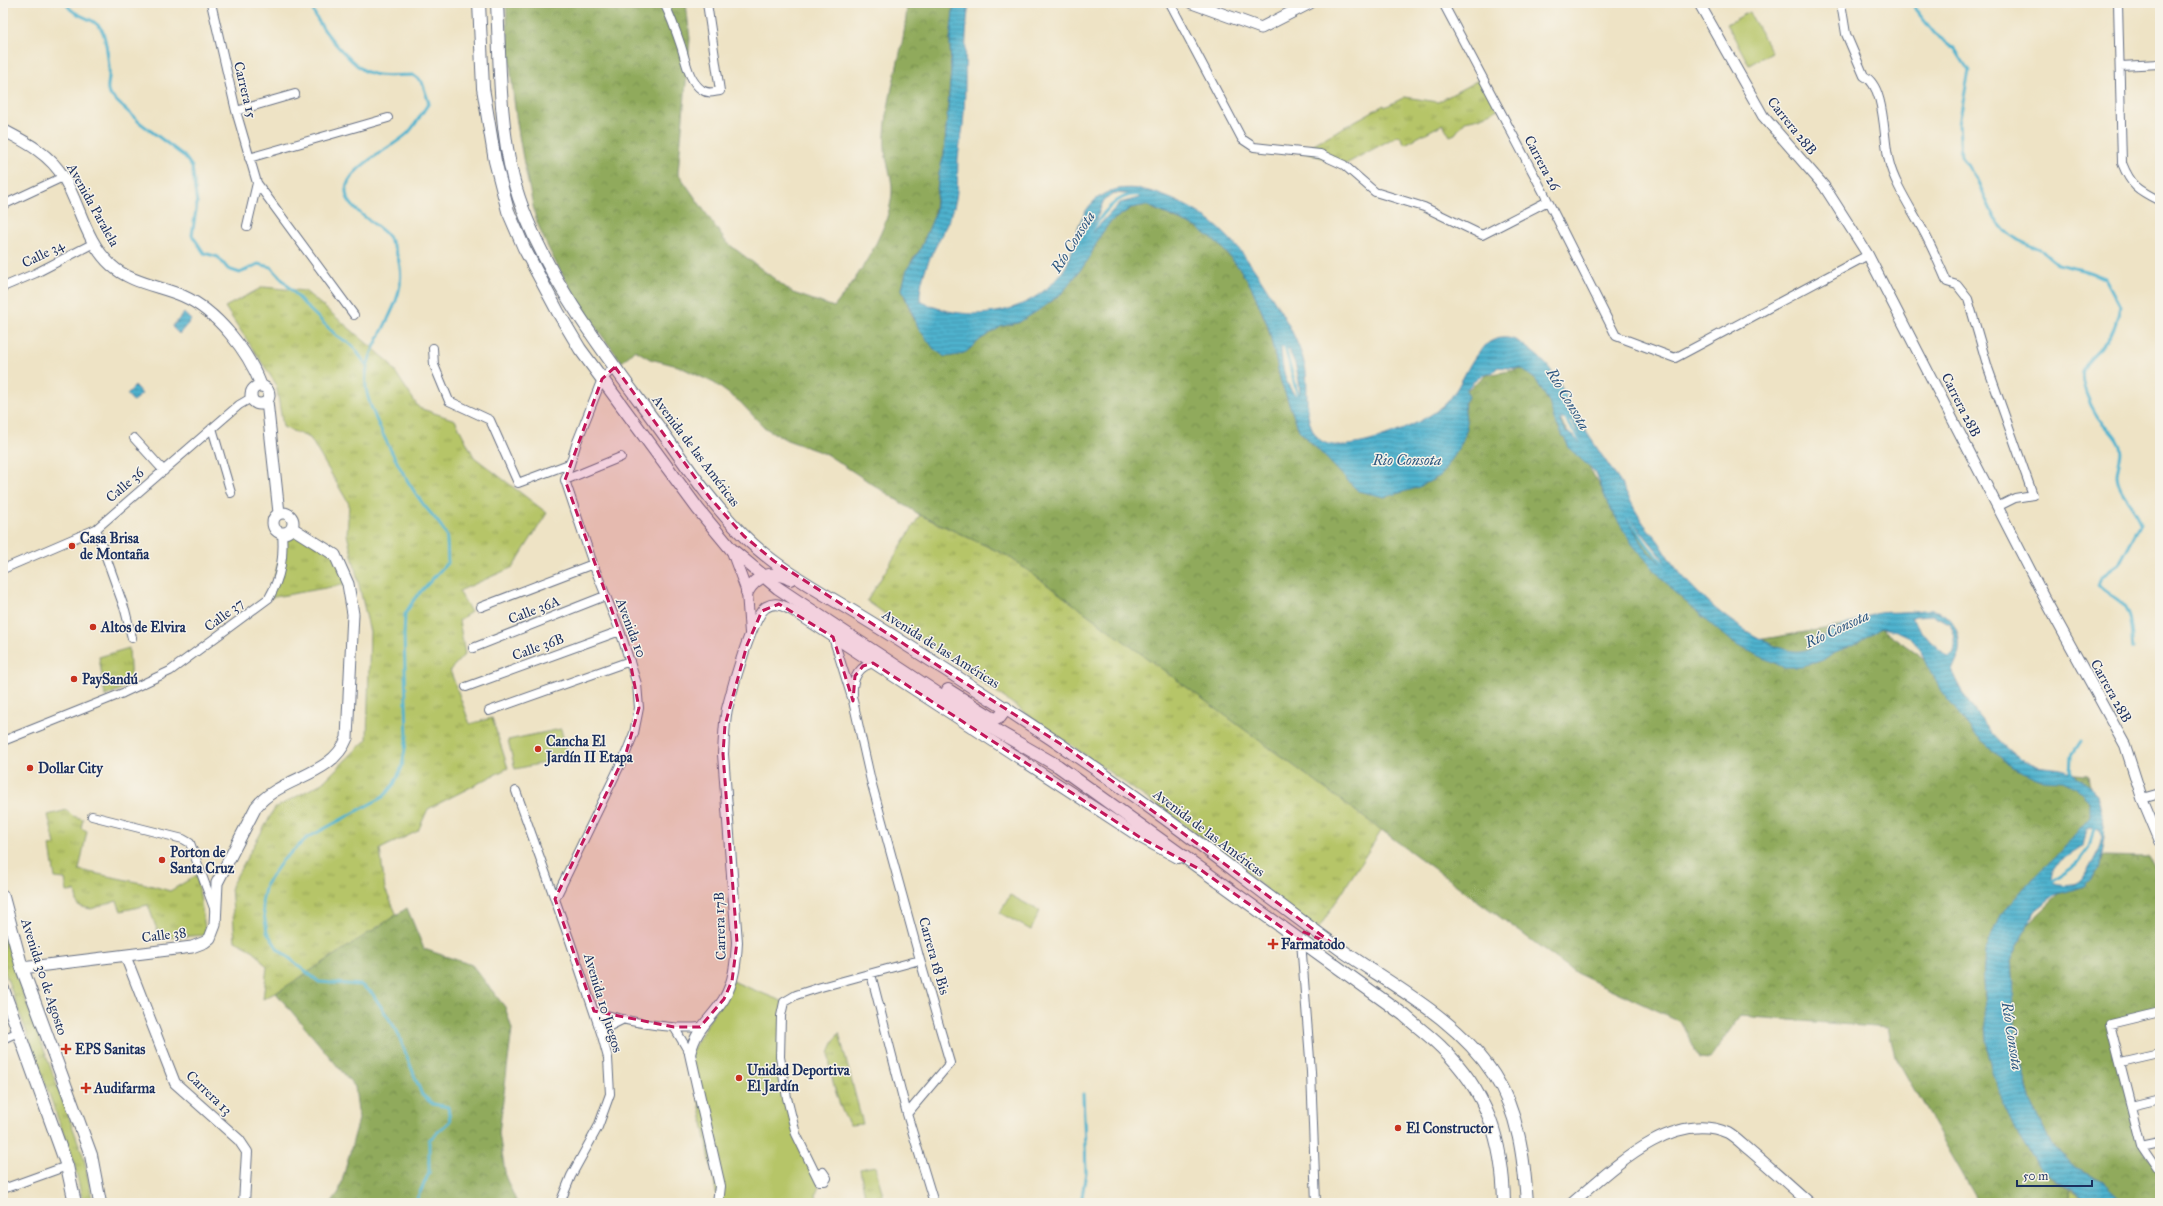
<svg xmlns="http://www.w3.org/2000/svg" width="2163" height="1206" font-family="'IM FELL Great Primer',serif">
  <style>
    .grass { fill: url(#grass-tufts); stroke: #687a62 }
    .forest { fill: url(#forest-crowns); stroke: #566c5d }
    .garden { fill: #b6c567; stroke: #687a62 }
    .water { fill: url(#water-rules); stroke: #357096; fill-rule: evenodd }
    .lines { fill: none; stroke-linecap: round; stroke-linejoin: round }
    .stream { stroke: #4fb2ce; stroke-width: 3 }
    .minor-casing { stroke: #656e82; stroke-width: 10 }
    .tertiary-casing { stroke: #656e82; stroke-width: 12 }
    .secondary-casing { stroke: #656e82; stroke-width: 13 }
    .primary-casing { stroke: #656e82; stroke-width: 14 }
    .minor { stroke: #fff; stroke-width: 8 }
    .tertiary { stroke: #fff; stroke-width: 10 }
    .secondary { stroke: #fff; stroke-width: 11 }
    .primary { stroke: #fff; stroke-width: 12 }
    .marked { fill: #c2185b; fill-opacity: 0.2; stroke: #c2185b; stroke-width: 3; stroke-dasharray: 8 5; stroke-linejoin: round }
    .poi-dot { fill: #c8321e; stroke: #f7f3e8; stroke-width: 1.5 }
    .labels { text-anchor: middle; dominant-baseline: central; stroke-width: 3; stroke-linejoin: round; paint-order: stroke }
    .street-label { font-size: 14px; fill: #1b2f5e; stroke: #f7f3e8 }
    .poi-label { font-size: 14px; font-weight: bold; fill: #1b2f5e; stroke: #f7f3e8; text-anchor: start }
    .water-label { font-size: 15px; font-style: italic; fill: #2b5680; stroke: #f7f3e8 }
  </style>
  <defs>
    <pattern id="grass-tufts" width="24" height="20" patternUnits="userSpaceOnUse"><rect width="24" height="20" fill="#b6c567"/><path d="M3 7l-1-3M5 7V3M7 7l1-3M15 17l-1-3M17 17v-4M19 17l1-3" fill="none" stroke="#93a058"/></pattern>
    <pattern id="forest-crowns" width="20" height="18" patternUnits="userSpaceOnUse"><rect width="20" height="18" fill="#90aa5c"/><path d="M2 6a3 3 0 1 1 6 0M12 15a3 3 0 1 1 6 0" fill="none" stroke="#758b4f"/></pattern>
    <pattern id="water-rules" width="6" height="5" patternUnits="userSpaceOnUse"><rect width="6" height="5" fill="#4fb2ce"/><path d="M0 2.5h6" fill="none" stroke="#4191aa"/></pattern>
  </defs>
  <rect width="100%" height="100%" fill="#f7f3e8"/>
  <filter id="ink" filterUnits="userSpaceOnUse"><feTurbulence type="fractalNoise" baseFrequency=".025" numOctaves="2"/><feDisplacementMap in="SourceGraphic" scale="8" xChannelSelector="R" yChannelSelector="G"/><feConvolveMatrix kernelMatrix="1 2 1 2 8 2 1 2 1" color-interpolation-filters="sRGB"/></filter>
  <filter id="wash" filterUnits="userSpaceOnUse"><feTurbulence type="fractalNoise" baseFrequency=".012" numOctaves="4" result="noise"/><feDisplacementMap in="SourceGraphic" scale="16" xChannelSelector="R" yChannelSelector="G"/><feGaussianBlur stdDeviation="0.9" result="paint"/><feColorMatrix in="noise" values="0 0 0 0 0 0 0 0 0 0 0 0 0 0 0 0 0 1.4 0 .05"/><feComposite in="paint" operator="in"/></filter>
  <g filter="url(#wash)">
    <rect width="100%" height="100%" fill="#eee3c5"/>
    <path class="grass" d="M 1482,78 L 1498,109 L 1479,118 L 1465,121 L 1455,134 L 1450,136 L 1443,124 L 1405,144 L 1399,135 L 1344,165 L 1301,151 L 1384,105 L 1385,107 L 1405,97 L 1438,102 Z
      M 263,287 L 305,291 L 388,361 L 419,408 L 455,420 L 474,457 L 547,513 L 513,567 L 459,591 L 471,612 L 459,620 L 465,654 L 450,670 L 470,724 L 492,718 L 508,768 L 428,809 L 418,831 L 380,849 L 385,889 L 403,928 L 263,999 L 267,967 L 254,951 L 235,941 L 231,886 L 275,808 L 322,783 L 367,739 L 370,632 L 347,534 L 349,504 L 310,438 L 283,427 L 276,384 L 225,307 Z
      M 920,515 L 1008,556 L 1382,830 L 1317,931 L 1203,838 L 867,601 Z
      M 289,531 L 335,555 L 348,584 L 269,598 L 286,533 Z
      M 129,648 L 131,685 L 105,696 L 99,657 Z
      M 67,810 L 73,816 L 83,819 L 81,828 L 87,831 L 79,870 L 146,884 L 170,891 L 197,875 L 206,935 L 160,938 L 148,905 L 121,911 L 117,901 L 91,909 L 78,906 L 75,891 L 67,892 L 65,879 L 55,878 L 50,846 L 55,844 L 48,815 Z
      M 3,925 L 14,969 L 84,1158 L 93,1203 L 83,1203 L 74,1163 L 4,970 Z
      M 839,1033 L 863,1124 L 850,1125 C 840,1113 826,1065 830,1050 C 832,1044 836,1038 839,1033 Z
      M 875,1166 L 885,1203 L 866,1203 L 860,1169 Z
      M 2069,1190 L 2092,1203 L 2070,1203 Z"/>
    <path class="forest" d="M 506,3 L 686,3 L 690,39 L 678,173 L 726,242 L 793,293 L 834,307 C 857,279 894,224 892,186 C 891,174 886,162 885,150 C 884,137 886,121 888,108 C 894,72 906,39 907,3 L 954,3 L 950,41 L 951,71 L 944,155 L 939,173 L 934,217 L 920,250 L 912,260 L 902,289 C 910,314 923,341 945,357 L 966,352 L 981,339 L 1002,326 L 1018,323 L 1049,303 L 1063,292 L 1088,260 L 1100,236 L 1110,222 L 1131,208 L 1146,205 L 1179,220 L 1206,229 L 1240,269 L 1252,288 L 1268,327 L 1281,382 L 1299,430 L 1358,491 L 1461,444 L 1466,391 L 1486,375 L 1522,369 L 1536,380 L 1602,489 L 1702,615 L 1734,644 L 1871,621 L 1947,675 L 2019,770 L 2088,775 L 2094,816 L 1985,952 L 1983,981 L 1988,1051 L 2019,1136 L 2041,1171 L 2069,1190 L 2070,1203 L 1979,1203 L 1895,1056 L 1888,1028 L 1740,1016 L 1710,1059 L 1699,1058 L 1681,1022 L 1576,973 L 1008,556 L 920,515 L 826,454 L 787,440 L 765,428 L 740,402 L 714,383 L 678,366 L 650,359 L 635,350 L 622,362 C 593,326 553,266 537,222 C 533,211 532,198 529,187 C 515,126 509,65 506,3 Z
      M 2102,856 L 2149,857 L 2160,878 L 2160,1012 L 2111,1023 L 2141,1146 L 2160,1174 L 2160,1203 L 2123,1203 L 2103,1181 L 2077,1168 L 2052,1146 L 2031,1102 L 2019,1055 L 2015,1027 L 2011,961 L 2027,925 L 2062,892 L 2084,886 L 2099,870 Z
      M 407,908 L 424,949 L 472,965 L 505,1007 L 512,1029 L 499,1133 L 506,1178 L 517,1203 L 331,1203 L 339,1192 L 359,1119 L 355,1087 L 276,993 Z"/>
    <path class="garden" d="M 1749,12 L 1772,52 L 1749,65 L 1727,24 Z
      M 561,729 L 568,758 L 515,769 L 508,740 Z
      M 1010,895 L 1040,911 L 1031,930 L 1000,913 Z
      M 732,981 L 784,1002 L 780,1057 L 796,1134 L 821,1182 L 816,1194 L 818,1203 L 718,1203 L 690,1054 Z"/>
    <path class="water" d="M 954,3 L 969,3 C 963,44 967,85 963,125 C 962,136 959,147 958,158 C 957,174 959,191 954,207 C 944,237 918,268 920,301 C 968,325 1030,316 1063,271 C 1072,259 1073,242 1078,228 C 1092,186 1126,181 1164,196 C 1218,216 1243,250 1272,297 C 1285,318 1299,341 1305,366 C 1310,388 1301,420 1319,439 C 1341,461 1432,422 1449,400 C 1464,382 1469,358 1487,344 C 1494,338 1506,336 1515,340 C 1522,343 1528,349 1534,353 C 1560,374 1563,395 1580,422 C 1593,443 1608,464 1622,485 C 1629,496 1633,508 1640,518 C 1645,527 1653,534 1659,542 C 1665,551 1669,560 1676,568 C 1698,596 1730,624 1763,640 C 1776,647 1791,654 1806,650 C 1814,648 1817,642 1824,637 C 1836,627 1857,620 1872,615 C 1882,611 1892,613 1902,612 C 1912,612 1922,609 1932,610 C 1951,613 1961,632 1959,650 C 1959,657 1954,665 1952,671 C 1961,697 2003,755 2030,764 C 2042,769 2060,766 2072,773 C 2081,778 2090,787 2098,794 L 2105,838 L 2099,870 L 2084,886 L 2056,895 L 2036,910 L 2027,925 L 2011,961 L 2015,1027 L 2019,1055 L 2030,1099 L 2052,1146 L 2077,1168 L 2103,1181 L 2126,1203 L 2092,1203 L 2041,1171 L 2019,1136 L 1999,1094 L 1988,1051 L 1983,981 L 1985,952 L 2000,915 L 2033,878 L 2056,856 L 2090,817 L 2090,802 L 2075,787 L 2063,781 L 2043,780 L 2011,767 L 1975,734 L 1941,691 L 1919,648 L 1910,637 L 1897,631 L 1881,628 L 1852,646 L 1834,652 L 1823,660 L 1802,667 L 1783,667 L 1734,644 L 1673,591 L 1632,544 L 1608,505 L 1596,473 L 1570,449 L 1554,419 L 1549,402 L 1536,380 L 1522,369 L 1498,367 L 1493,372 L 1478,377 L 1466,390 L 1469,396 L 1464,403 L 1467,429 L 1461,444 L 1440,476 L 1417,488 L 1385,497 L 1358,491 L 1299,430 L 1281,382 L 1268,326 L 1252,288 L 1240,269 L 1220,245 L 1198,228 L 1146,205 L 1131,208 L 1110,222 L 1100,236 L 1088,260 L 1063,292 L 1045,306 L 1018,323 L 1002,326 L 981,339 L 966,352 L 958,355 L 945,357 L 934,349 L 919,329 L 902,289 L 907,269 L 920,250 L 935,214 L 939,173 L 944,155 L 951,71 L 950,41 ZM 1115,193 L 1140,195 L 1139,198 L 1120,203 L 1088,237 L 1104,200 ZM 1284,344 C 1295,356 1302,383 1299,398 C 1284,388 1282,364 1281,348 ZM 1566,418 L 1573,424 L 1586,447 L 1566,431 L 1561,424 L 1561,419 ZM 1627,519 L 1631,519 L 1661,556 L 1670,571 L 1647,551 ZM 1933,615 L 1950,624 C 1955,634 1957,644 1953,654 L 1947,656 L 1930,641 L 1911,618 L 1915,616 ZM 2091,826 L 2098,828 C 2100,831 2102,836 2102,840 C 2102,848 2085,879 2078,883 C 2072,887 2056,886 2051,882 C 2051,859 2069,858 2083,846 L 2087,828 Z
      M 184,313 L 191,320 L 179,334 L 172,327 Z
      M 135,386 L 142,394 L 133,401 L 127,394 Z"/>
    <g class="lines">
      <path class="stream" d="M 66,3 C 73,18 94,16 102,30 C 106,38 110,68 109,76 C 109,83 106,88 109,94 L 139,122 L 184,156 L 192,167 L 197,204 L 192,235 L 204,253 L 218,257 L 228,269 L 240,273 L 258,264 L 271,267 L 307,307 L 337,336 L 352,345 L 368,367
        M 313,3 C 308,18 353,66 367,72 C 380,78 400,75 413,75 L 422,82 L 429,103 C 422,112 416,125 408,133 C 392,148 354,164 347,185 C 339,205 376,223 386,234 C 390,239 395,249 397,255 C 415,306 361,340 366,387 C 368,411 405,480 421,501 C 428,512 441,522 446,535 C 448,542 447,553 448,562 L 415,598 L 405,614 L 404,635 L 407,736 L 402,767 L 394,784 L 383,797 L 307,838 L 283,860 L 266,884 L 262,902 L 267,932 L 278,949 L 319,982 L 361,985 L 372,993 L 397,1031 L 422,1095 L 433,1104 L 448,1107 L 450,1121 L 429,1140 L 429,1173 L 415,1203
        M 1913,3 L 1915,9 L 1935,34 L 1955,49 L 1969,71 L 1959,123 L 1961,156 L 1977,180 L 1995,219 L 2005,231 L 2018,240 L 2042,251 L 2058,264 L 2086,271 L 2105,278 L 2120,306 C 2118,318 2115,330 2107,340 C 2099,351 2087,357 2083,371 C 2080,383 2090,405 2097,416 C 2103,425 2113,432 2118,442 C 2125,453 2117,464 2117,475 C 2117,492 2136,507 2141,523 L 2119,564 L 2101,577 L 2098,585 C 2106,595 2109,593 2118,600 C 2133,610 2131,634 2133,649
        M 1086,241 C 1096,222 1117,188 1143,196
        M 1283,340 L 1299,400
        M 1565,416 L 1569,425 L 1589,451
        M 1627,516 L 1648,546 L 1672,573
        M 2071,774 L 2072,755 L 2081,741
        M 2049,884 L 2073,868 L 2089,847 L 2095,823
        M 1081,1203 L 1086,1172 L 1083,1094"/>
    </g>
  </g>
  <g filter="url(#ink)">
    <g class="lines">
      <g class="minor-casing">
        <path id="minor" d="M 211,3 L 236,111 L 257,183 L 354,315
          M 664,3 C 671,17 676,31 681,46 C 686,61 688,80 702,90 C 708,94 713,92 720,91 L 707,3
          M 1170,3 L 1242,139 L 1254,147 L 1320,154 L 1344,165 L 1375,192 L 1424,207 L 1482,235 L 1548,201
          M 1443,3 L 1548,201 L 1616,336 L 1675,358 L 1868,255
          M 1841,3 L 1846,34 L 1864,76 C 1886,86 1883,140 1889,161 C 1894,185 1917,217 1928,240 C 1935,254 1941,268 1947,282 L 1957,285 L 1968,299 L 1988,368 L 2033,495 L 2015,498 L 1997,507
          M 2118,3 L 2122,163 C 2131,186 2138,190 2160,201
          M 2120,66 L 2160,64
          M 236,111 L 295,94
          M 249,158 L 388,118
          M 3,205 L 63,177
          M 247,226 L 257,183
          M 3,287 L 36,273 L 94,243
          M 433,348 L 434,365 L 449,401 L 490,420 L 518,483 L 569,464
          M 212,428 L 231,493
          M 134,438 L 164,471
          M 565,480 L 621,457
          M 96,529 L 125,610 L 132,638
          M 3,569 L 96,529 L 239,405 L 251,398
          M 481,607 L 593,564
          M 832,634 L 853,701 L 871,781 L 920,960 L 950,1063 L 907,1114 L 934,1203
          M 473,648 L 605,596
          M 466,687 L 620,631
          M 853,694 C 852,679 859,664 876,663
          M 489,711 L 630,661
          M 3,741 L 123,693 L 170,671 L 269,598 C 281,577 284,557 282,533
          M 516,791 L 570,941 L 602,1036 L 608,1058 L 610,1094 L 598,1127 L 571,1176 L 560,1203
          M 2142,798 L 2160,793
          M 92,816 L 183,839 L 190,843 L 214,908
          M 555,899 L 626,753 L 634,733 L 639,708 L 637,684 L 620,631 L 593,564 L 565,480 L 577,442 L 602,379 L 615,367
          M 1301,941 L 1311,1072 L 1316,1203
          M 871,974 L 907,1114
          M 594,1011 C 622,1021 671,1030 700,1027
          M 2160,1012 L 2110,1024 L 2141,1146 L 2160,1174
          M 674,1027 L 690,1054
          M 602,1036 L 610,1026 L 624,1019
          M 3,1039 L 18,1032
          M 2121,1063 L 2160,1054
          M 2131,1106 L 2160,1099
          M 2141,1146 L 2160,1142
          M 817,1175 L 823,1172 L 827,1178 L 825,1181 L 819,1181 L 796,1134 L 787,1098 L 780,1057 L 781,1016 L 784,1002 L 796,995 L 821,987 L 920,960
          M 3,1189 L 67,1166"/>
      </g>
      <g class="tertiary-casing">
        <path id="tertiary" d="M 1699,3 L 1763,116 L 1824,186 L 1868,255 L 2046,601 L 2125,745 L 2142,798 L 2160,841
          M 731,549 L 747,592 L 750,633
          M 125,955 L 175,1083 L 239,1140 L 247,1152 L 244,1203
          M 718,1203 L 720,1186 L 690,1054 C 697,1026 710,1021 724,999 C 734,982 736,962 737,942 L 723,754 C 724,739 724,723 727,709 C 732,689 752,616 766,607 C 776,601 783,606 792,610 L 1141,838 L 1178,858
          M 1572,1203 C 1610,1171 1672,1108 1728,1133 C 1735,1137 1743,1145 1749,1150 C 1769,1167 1789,1185 1809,1203"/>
      </g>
      <g class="secondary-casing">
        <path id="secondary" d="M 1192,3 L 1261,28 L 1310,3
          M 3,130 C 26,142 50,154 64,178 C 80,206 86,242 111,265 C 130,283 160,286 183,296 C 217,311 248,351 261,385
          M251 395a9 9 0 1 1 18 0a9 9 0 1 1-18 0Z
          M 267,401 L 279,513
          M273 523a10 10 0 1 1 20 0a10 10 0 1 1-20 0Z
          M 22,968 L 192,947 L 205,942 L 210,938 L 215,925 L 217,883 L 256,807 C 281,776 332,777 347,738 L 353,614 L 348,584 L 335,555 L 292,528"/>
      </g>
      <g class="primary-casing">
        <path id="primary" d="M 479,3 L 483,88 L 495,161 L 508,211 L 524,248 L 558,312 L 580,349 L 698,509 L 731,549 L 778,588 L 823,618 L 978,720 L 1058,766 L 1404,1015 C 1416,1026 1430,1036 1441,1047 C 1487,1091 1503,1141 1504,1203
          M 497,3 C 500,61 499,121 513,178 C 536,266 602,350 655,422 C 683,460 709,501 742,534 C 773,566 814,588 852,611 C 902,641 951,673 1000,705 C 1054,740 1107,776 1159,814 C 1220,858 1278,905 1340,949 C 1394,987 1457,1018 1494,1075 C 1519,1113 1524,1159 1527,1203
          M 747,592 C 756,575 774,570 790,579
          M 948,690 L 991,717 L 996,719 L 1000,717 L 1006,708
          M 3,897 L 22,968 L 91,1155 L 100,1203
          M 3,989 L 67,1166 L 75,1203"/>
      </g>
      <use href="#minor" class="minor"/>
      <use href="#tertiary" class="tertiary"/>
      <use href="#secondary" class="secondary"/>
      <use href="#primary" class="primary"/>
    </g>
  </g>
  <path class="marked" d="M 615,367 L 710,498 L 744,536 L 774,561 L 1070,750 L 1336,946 L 1304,932 L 1301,941 L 1201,870 L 1141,838 L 873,663 L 863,666 L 855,676 L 853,701 L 833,637 L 779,604 L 762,611 L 747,645 L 725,725 L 723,754 L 737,942 L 732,981 L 724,999 L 700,1027 L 674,1027 L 594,1011 L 555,899 L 626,753 L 639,708 L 630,661 L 565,480 L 602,379 Z"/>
  <g class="poi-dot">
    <circle cx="72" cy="546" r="4"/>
    <circle cx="93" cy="627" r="4"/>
    <circle cx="74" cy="679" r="4"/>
    <circle cx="538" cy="749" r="4"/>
    <circle cx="30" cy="768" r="4"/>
    <circle cx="162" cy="860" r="4"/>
    <path d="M1271 938h4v4h4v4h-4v4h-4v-4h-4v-4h4z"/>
    <path d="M64 1043h4v4h4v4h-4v4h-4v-4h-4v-4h4z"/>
    <circle cx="739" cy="1078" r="4"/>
    <path d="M84 1082h4v4h4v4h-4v4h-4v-4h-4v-4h4z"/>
    <circle cx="1398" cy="1128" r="4"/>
  </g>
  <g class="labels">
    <g class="street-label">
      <text transform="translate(245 90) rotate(76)">Carrera 15</text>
      <text transform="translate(1792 126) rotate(51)">Carrera 28B</text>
      <text transform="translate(1542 163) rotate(62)">Carrera 26</text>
      <text transform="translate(93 205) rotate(61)">Avenida Paralela</text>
      <text transform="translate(43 254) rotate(-26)">Calle 34</text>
      <text transform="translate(1961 405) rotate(63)">Carrera 28B</text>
      <text transform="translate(696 451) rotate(53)">Avenida de las Américas</text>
      <text transform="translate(125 485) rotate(-41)">Calle 36</text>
      <text transform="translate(534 610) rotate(-21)">Calle 36A</text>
      <text transform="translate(224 615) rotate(-37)">Calle 37</text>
      <text transform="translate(631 628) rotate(69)">Avenida 10</text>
      <text transform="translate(538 647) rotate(-20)">Calle 36B</text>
      <text transform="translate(941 649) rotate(32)">Avenida de las Américas</text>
      <text transform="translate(2111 691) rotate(61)">Carrera 28B</text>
      <text transform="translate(1209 833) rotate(37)">Avenida de las Américas</text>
      <text transform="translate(720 926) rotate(-92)">Carrera 17B</text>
      <text transform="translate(164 935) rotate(-7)">Calle 38</text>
      <text transform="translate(934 956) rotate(74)">Carrera 18 Bis</text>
      <text transform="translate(44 977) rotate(72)">Avenida 30 de Agosto</text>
      <text transform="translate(603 1003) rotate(73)">Avenida 10 Juegos</text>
      <text transform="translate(209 1093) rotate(44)">Carrera 13</text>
    </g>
    <g class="poi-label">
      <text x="80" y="538">Casa Brisa<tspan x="80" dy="16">de Montaña</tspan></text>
      <text x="101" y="627">Altos de Elvira</text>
      <text x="82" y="679">PaySandú</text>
      <text x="546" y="741">Cancha El<tspan x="546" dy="16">Jardín II Etapa</tspan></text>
      <text x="38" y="768">Dollar City</text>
      <text x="170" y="852">Porton de<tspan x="170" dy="16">Santa Cruz</tspan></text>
      <text x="1281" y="944">Farmatodo</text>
      <text x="75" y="1049">EPS Sanitas</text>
      <text x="747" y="1070">Unidad Deportiva<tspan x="747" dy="16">El Jardín</tspan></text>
      <text x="94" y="1088">Audifarma</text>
      <text x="1406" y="1128">El Constructor</text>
    </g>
    <g class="water-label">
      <text transform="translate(1073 242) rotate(-58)">Río Consota</text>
      <text transform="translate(1568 399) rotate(59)">Río Consota</text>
      <text x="1407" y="460">Rio Consota</text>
      <text transform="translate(1837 629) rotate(-25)">Río Consota</text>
      <text transform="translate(2012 1036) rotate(81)">Río Consota</text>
    </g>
  </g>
  <rect width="2163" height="1206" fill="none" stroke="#f7f3e8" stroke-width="16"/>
  <path d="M2017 1180v6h75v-6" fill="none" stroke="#1b2f5e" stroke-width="2"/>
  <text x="2023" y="1180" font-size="12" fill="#1b2f5e" stroke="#f7f3e8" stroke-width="3" paint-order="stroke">50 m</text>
</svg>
